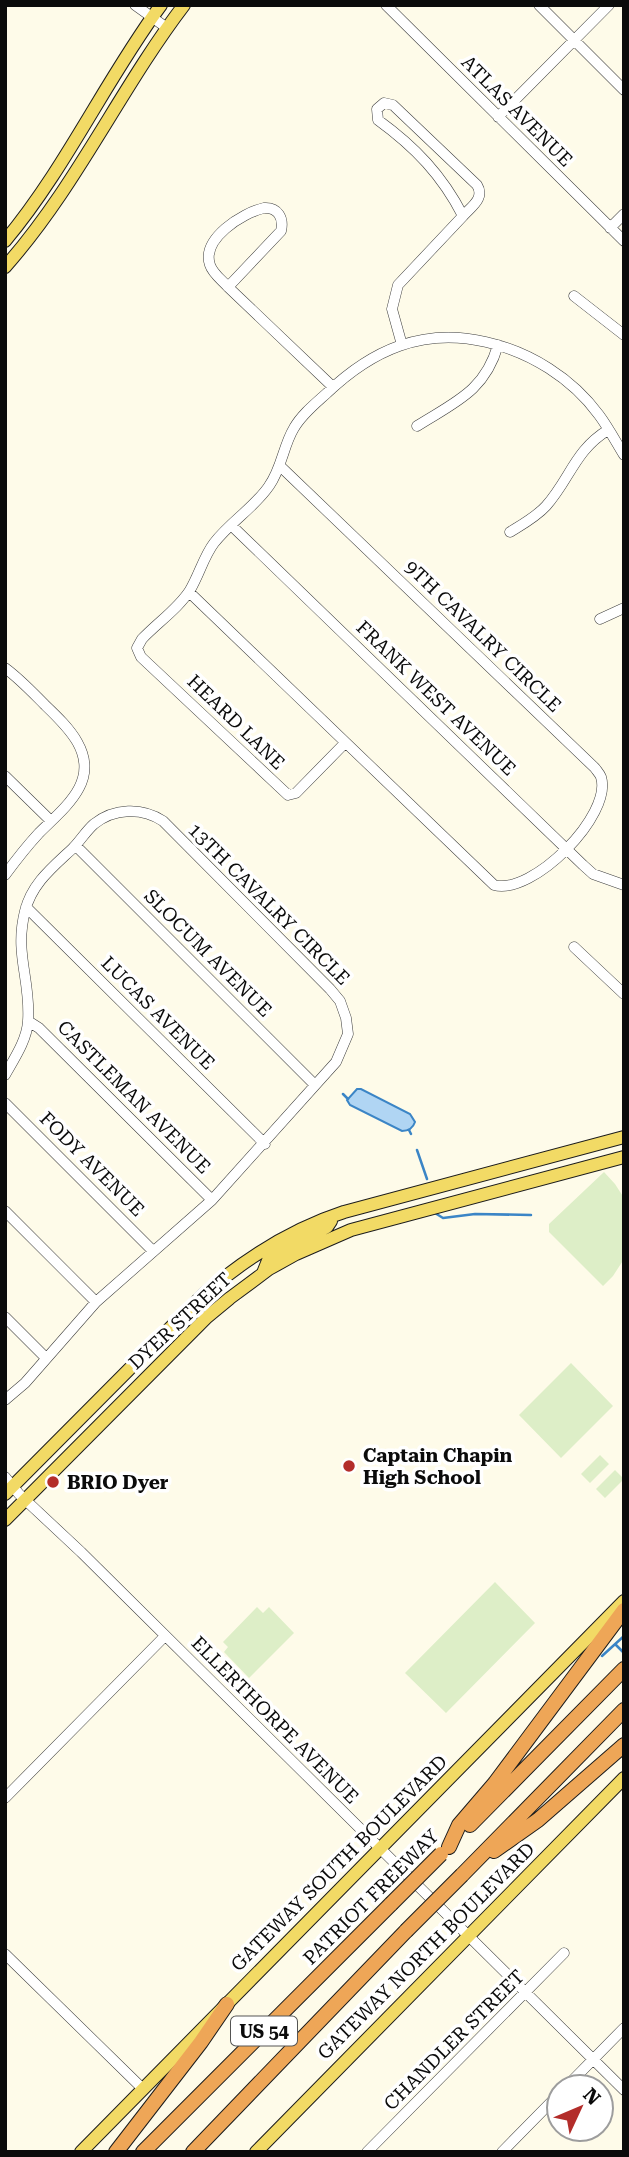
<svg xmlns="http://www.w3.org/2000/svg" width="629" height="2157" font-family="'Roboto Serif',serif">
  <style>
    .pitch { fill: #ddeec7 }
    .water { fill: #b0d5f3; stroke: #3b85c6; stroke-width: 2 }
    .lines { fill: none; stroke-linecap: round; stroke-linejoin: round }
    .stream { stroke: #3b85c6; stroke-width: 2.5 }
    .minor-casing { stroke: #3e3e3e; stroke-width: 11 }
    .major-casing { stroke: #1c1c1c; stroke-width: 14 }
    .highway-casing { stroke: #1c1c1c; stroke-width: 16 }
    .minor { stroke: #fff; stroke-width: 10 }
    .major { stroke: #f2da65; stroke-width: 12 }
    .highway { stroke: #eea657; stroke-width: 14 }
    .highway-bridge-casing { stroke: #1c1c1c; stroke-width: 16; stroke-linecap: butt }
    .highway-bridge { stroke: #eea657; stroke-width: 14 }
    .poi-dot { fill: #b32d2a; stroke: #fff; stroke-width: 2.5 }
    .labels { text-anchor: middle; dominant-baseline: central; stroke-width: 7; stroke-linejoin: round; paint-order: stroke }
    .shield { fill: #fff; stroke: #545454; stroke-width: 2 }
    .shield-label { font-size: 18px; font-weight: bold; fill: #0b0b0b }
    .street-label { font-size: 19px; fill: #0b0b0b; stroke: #fff }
    .poi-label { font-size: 19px; font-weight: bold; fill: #0b0b0b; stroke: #fff; text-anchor: start }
  </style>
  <rect width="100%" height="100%" fill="#fefbe9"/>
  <path class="pitch" d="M 604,1172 L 615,1184 L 624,1198 L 624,1259 L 613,1276 L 603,1286 L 549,1232 L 549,1224 Z
    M 571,1363 L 613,1406 L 561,1458 L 519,1415 Z
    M 600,1455 L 609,1464 L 590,1483 L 581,1474 Z
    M 615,1470 L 624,1479 L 605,1498 L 596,1489 Z
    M 495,1582 L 535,1623 L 446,1713 L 405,1673 Z
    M 257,1607 L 263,1613 L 269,1607 L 294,1633 L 249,1678 L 224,1652 L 228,1647 L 223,1642 Z"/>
  <path class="water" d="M 357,1089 L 361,1089 L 410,1114 L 415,1122 C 413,1128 409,1131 402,1131 L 350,1105 L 347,1100 Z"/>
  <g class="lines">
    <path class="stream" d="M 343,1094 L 348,1099
      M 409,1130 L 411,1134
      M 417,1150 L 427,1179
      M 435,1213 L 443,1218 L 475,1214 L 531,1215
      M 616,1645 L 624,1653
      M 602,1656 L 624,1636"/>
    <g class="minor-casing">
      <path id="minor" d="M 135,5 L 167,28
        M 386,5 L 624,241
        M 539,5 L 624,90
        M 384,103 L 393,105 L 477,185 C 485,198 472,206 463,216 C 442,175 415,147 378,120 L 377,109 Z
        M 498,117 L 609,5
        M 264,208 C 278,207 284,218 281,231 L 228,287 C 222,280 213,274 210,265 C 201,239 242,213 264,208 Z
        M 610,228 L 624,214
        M 228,287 L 333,387
        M 574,296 L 624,335
        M 402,345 L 392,309 L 398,285 L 463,216
        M 417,426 C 455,402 485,391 498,345
        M 231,525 L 583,865 L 593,874 L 624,885
        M 510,532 C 523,524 536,517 546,506 C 570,479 575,450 608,430
        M 189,592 L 494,885 C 532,896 613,815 601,777 C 600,774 597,771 595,768 L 280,466
        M 600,619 L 624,608
        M 5,668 C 20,679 32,692 45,705 C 67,726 97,754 79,788 C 70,805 53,819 39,833 C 27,846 16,860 5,875
        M 345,743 L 296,793 L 288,795 L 141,657 L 137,648 L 142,639 C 157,623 179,608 190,590 C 199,575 204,556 214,543 C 231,521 254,508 269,486 C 282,468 283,446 294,428 C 302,414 316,403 327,393 C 372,350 423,327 486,342 C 530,352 572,378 599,415 C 608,427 616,442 624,455
        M 5,776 L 51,821
        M 76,846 L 315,1085
        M 26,907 L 265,1144
        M 574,947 L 624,994
        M 28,1021 L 39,1028 L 212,1200
        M 5,1075 C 14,1059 27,1040 28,1021 C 31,980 14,954 25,911 C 32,883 53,867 73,848 C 80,841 86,831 94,824 C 114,808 142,807 163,821 L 330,989 L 340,1001 L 346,1018 L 348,1034 L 336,1062 L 212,1200 L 96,1302 L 25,1383 L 5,1400
        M 5,1103 L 153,1251
        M 5,1211 L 96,1302
        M 5,1317 L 46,1358
        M 5,1477 L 19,1494 L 81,1552 L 624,2090
        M 5,1798 L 165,1636
        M 5,1954 L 143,2089
        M 566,2087 L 624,2028
        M 367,2152 L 564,1953
        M 502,2152 L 559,2094"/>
    </g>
    <g class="major-casing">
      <path id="major" d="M 5,241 C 66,168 105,81 161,5
        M 5,267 C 76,187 120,89 184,5
        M 263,1273 L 269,1258 L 327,1227 L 331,1221 L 330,1217
        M 5,1494 L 204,1294 C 246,1258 292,1229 344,1212 L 624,1137
        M 5,1520 L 207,1317 L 230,1298 L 269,1269 L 296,1254 L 351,1230 L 624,1157
        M 81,2152 L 624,1601
        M 256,2152 L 624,1778"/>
    </g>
    <g class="highway-casing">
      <path id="highway" d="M 470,1825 L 624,1669
        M 449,1847 L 459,1825 L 495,1783 L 624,1610
        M 494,1851 L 538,1820 L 624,1745
        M 462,1875 L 624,1710
        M 116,2152 L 201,2042 L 227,2004
        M 143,2152 L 391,1904
        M 193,2152 L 406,1931"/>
    </g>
    <use href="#minor" class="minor"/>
    <use href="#major" class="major"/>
    <use href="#highway" class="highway"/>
    <g class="highway-bridge-casing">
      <path id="highway-bridge" d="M 391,1904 L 441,1854
        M 406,1931 L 462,1875"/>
    </g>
    <use href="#highway-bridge" class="highway-bridge"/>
  </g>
  <g class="poi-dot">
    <circle cx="349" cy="1466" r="7"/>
    <circle cx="53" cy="1482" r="7"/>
  </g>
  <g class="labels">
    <rect class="shield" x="231" y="2016.5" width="66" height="29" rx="5"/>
    <g class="shield-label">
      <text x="264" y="2031">US 54</text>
    </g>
    <g class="street-label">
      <text transform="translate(517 111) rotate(45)">ATLAS AVENUE</text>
      <text transform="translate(483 636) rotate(44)">9TH CAVALRY CIRCLE</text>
      <text transform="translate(436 698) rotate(44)">FRANK WEST AVENUE</text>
      <text transform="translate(236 722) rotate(44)">HEARD LANE</text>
      <text transform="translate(269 904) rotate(45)">13TH CAVALRY CIRCLE</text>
      <text transform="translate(208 953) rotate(45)">SLOCUM AVENUE</text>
      <text transform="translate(158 1013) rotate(45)">LUCAS AVENUE</text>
      <text transform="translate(134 1097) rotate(45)">CASTLEMAN AVENUE</text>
      <text transform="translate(92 1164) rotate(45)">FODY AVENUE</text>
      <text transform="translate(180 1321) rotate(-43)">DYER STREET</text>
      <text transform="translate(275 1720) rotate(45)">ELLERTHORPE AVENUE</text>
      <text transform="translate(339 1863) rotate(-45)">GATEWAY SOUTH BOULEVARD</text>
      <text transform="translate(371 1897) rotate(-45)">PATRIOT FREEWAY</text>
      <text transform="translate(426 1951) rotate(-45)">GATEWAY NORTH BOULEVARD</text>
      <text transform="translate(454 2040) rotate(-45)">CHANDLER STREET</text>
    </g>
    <g class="poi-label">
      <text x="363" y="1455">Captain Chapin<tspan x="363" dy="22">High School</tspan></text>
      <text x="67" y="1482">BRIO Dyer</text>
    </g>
  </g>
  <rect width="629" height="2157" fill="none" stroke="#0b0b0b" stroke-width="14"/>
  <g transform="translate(580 2108) rotate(46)"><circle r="33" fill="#ffffff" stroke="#9d9d9d" stroke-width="2"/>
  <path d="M0-5L12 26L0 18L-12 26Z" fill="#b32d2a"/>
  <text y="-10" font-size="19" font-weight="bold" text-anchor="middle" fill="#0b0b0b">N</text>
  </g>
</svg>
